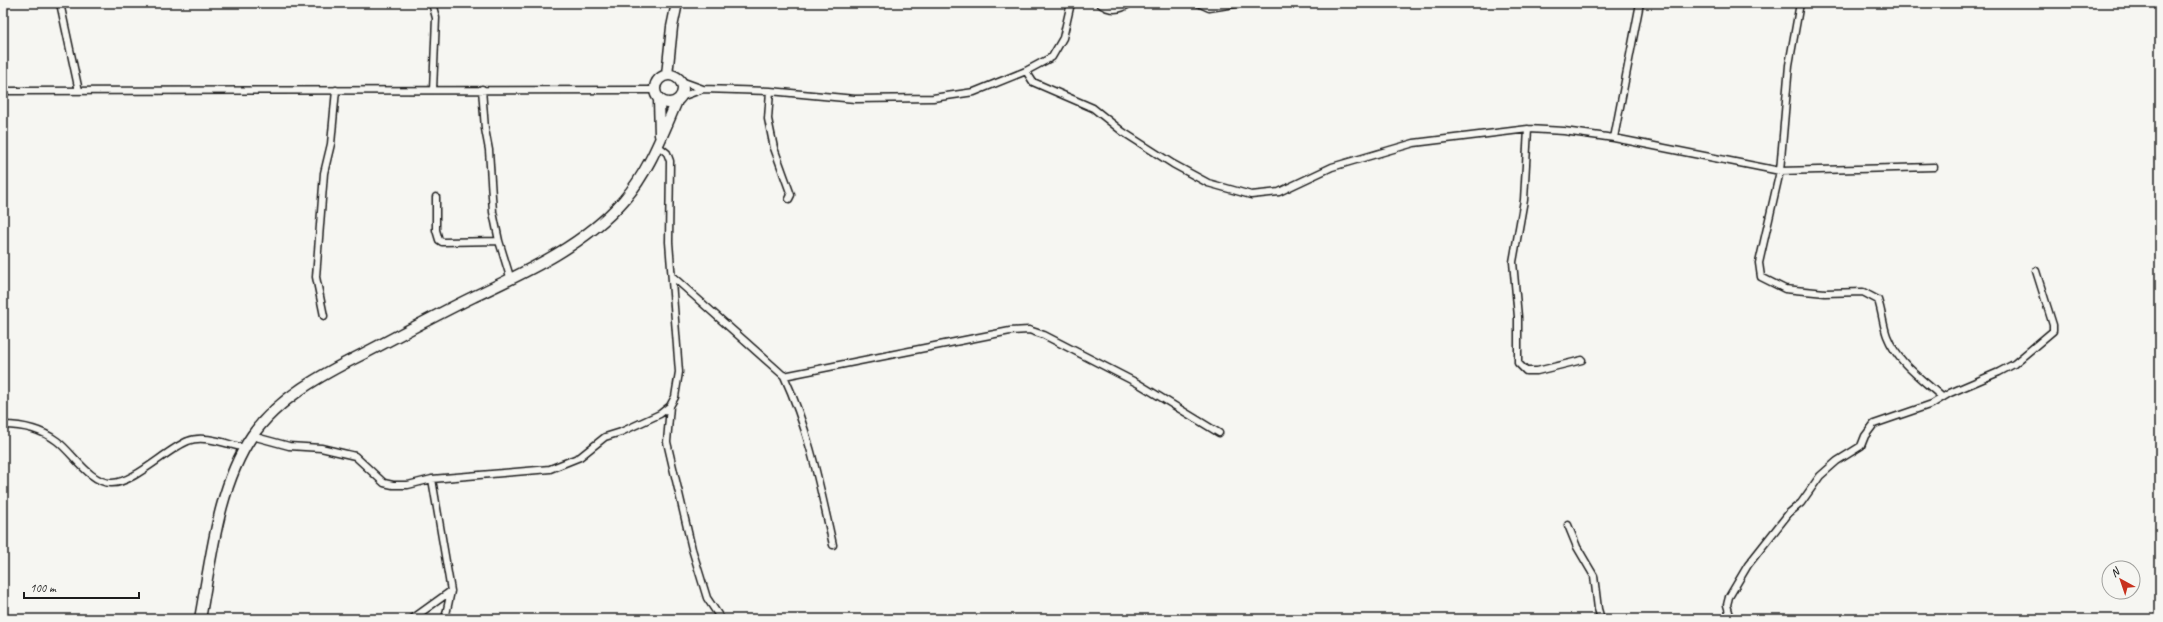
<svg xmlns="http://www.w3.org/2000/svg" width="2163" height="622" font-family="Caveat,sans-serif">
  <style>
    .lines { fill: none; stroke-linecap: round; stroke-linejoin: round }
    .street-casing { stroke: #1c1c1c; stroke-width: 9 }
    .primary-casing { stroke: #1c1c1c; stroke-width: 13 }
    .street { stroke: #f6f6f2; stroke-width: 6 }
    .primary { stroke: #f6f6f2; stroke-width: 10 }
  </style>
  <rect width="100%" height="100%" fill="#f6f6f2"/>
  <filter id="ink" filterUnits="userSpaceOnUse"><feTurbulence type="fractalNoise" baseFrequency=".025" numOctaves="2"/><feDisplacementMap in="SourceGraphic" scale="8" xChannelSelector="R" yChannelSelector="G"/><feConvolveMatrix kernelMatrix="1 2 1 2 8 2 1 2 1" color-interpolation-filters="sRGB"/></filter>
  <g filter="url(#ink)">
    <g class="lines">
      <g class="street-casing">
        <path id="street" d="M 60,3 L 79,91
          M 432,3 L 436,18 L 433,90
          M 1099,3 C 1108,11 1121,11 1130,3
          M 1198,3 L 1209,8 L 1241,3
          M 1800,3 L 1789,65 L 1780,171 L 1759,263 L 1761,277 L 1785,289 L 1825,293 L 1863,292 L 1878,300 C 1882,312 1883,325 1887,336 C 1897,362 1922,379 1942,397
          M 1026,71 L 1052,57 L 1063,38 L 1071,3
          M 482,89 L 485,129 L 489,150 L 493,212 L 499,241
          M 703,89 L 770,91 L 855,99 L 933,98 L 974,92 L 1026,71 L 1033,82 L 1093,108 L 1123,132 L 1173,164 L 1208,183 L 1251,195 L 1279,192 L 1332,167 L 1414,143 L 1528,129 L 1564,131 L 1614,138 L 1780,171 L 1934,167
          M 3,91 L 654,90
          M 770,91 L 768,119 L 774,148 L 791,195 L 789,199
          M 681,97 L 703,89 L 681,81
          M 1528,129 L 1524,200 L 1513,262 L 1518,317 L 1518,363 L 1526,371 L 1537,371 L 1582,360
          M 1614,138 L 1640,3
          M 436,197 L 436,230 L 439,240 L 442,242 L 499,241 L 511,280
          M 672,276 L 784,376 C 809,430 820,487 833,545
          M 324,316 L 316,277 L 324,173 L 331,144 L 336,90
          M 784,376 L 1010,331 L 1029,330 L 1044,335 L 1139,384 L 1219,433
          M 670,406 L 667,442 L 692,549 L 707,598 L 721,619
          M 3,425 C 23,425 41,429 57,441 C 73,453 90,483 111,483 C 133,484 167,449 188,441 C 204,434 229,445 245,448
          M 252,436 L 289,446 L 321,448 L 355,456 L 384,483 L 393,485 L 408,485 L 432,479 L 550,469 L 580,457 L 605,437 L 621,432 L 660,414 L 670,406 L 675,397 L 679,372 L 669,242 L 670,161 L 667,153 L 657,145
          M 432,479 L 451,591 L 445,619
          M 1568,525 L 1577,547 L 1594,576 L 1598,609 L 1601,619
          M 412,619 L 451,591
          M 1731,619 L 1727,605 L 1729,597 L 1748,565 L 1789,513 L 1801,503 L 1820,476 L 1837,461 L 1861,446 L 1865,436 L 1874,424 L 1932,404 L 1950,393 L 1999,372 L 2014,364 L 2053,331 L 2053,325 L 2036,271"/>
      </g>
      <g class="primary-casing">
        <path id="primary" d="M655 89a14 14 0 1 1 28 0a14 14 0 1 1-28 0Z
          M 667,75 L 672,27 L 677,3
          M 659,100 L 660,135
          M 200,619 C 211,560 218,486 252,436 C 278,398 323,374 363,354 C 400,335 436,315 473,297 C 526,272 585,245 624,200 C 649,171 662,135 677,101"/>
      </g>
      <use href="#street" class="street"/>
      <use href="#primary" class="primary"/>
    </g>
  </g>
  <rect width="2163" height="622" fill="none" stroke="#f6f6f2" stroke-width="16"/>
  <rect x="8" y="8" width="2147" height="606" fill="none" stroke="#1c1c1c" stroke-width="1.5" filter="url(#ink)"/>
  <g transform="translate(2121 580) rotate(320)"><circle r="19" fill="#f6f6f2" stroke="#9f9f9c"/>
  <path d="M0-3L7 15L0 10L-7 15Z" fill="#c8321e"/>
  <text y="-6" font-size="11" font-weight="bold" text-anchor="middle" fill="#1c1c1c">N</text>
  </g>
  <path d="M24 592v6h115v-6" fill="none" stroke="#1c1c1c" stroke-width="2"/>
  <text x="30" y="592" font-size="12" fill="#1c1c1c" stroke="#f6f6f2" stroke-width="3" paint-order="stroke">100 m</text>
</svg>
